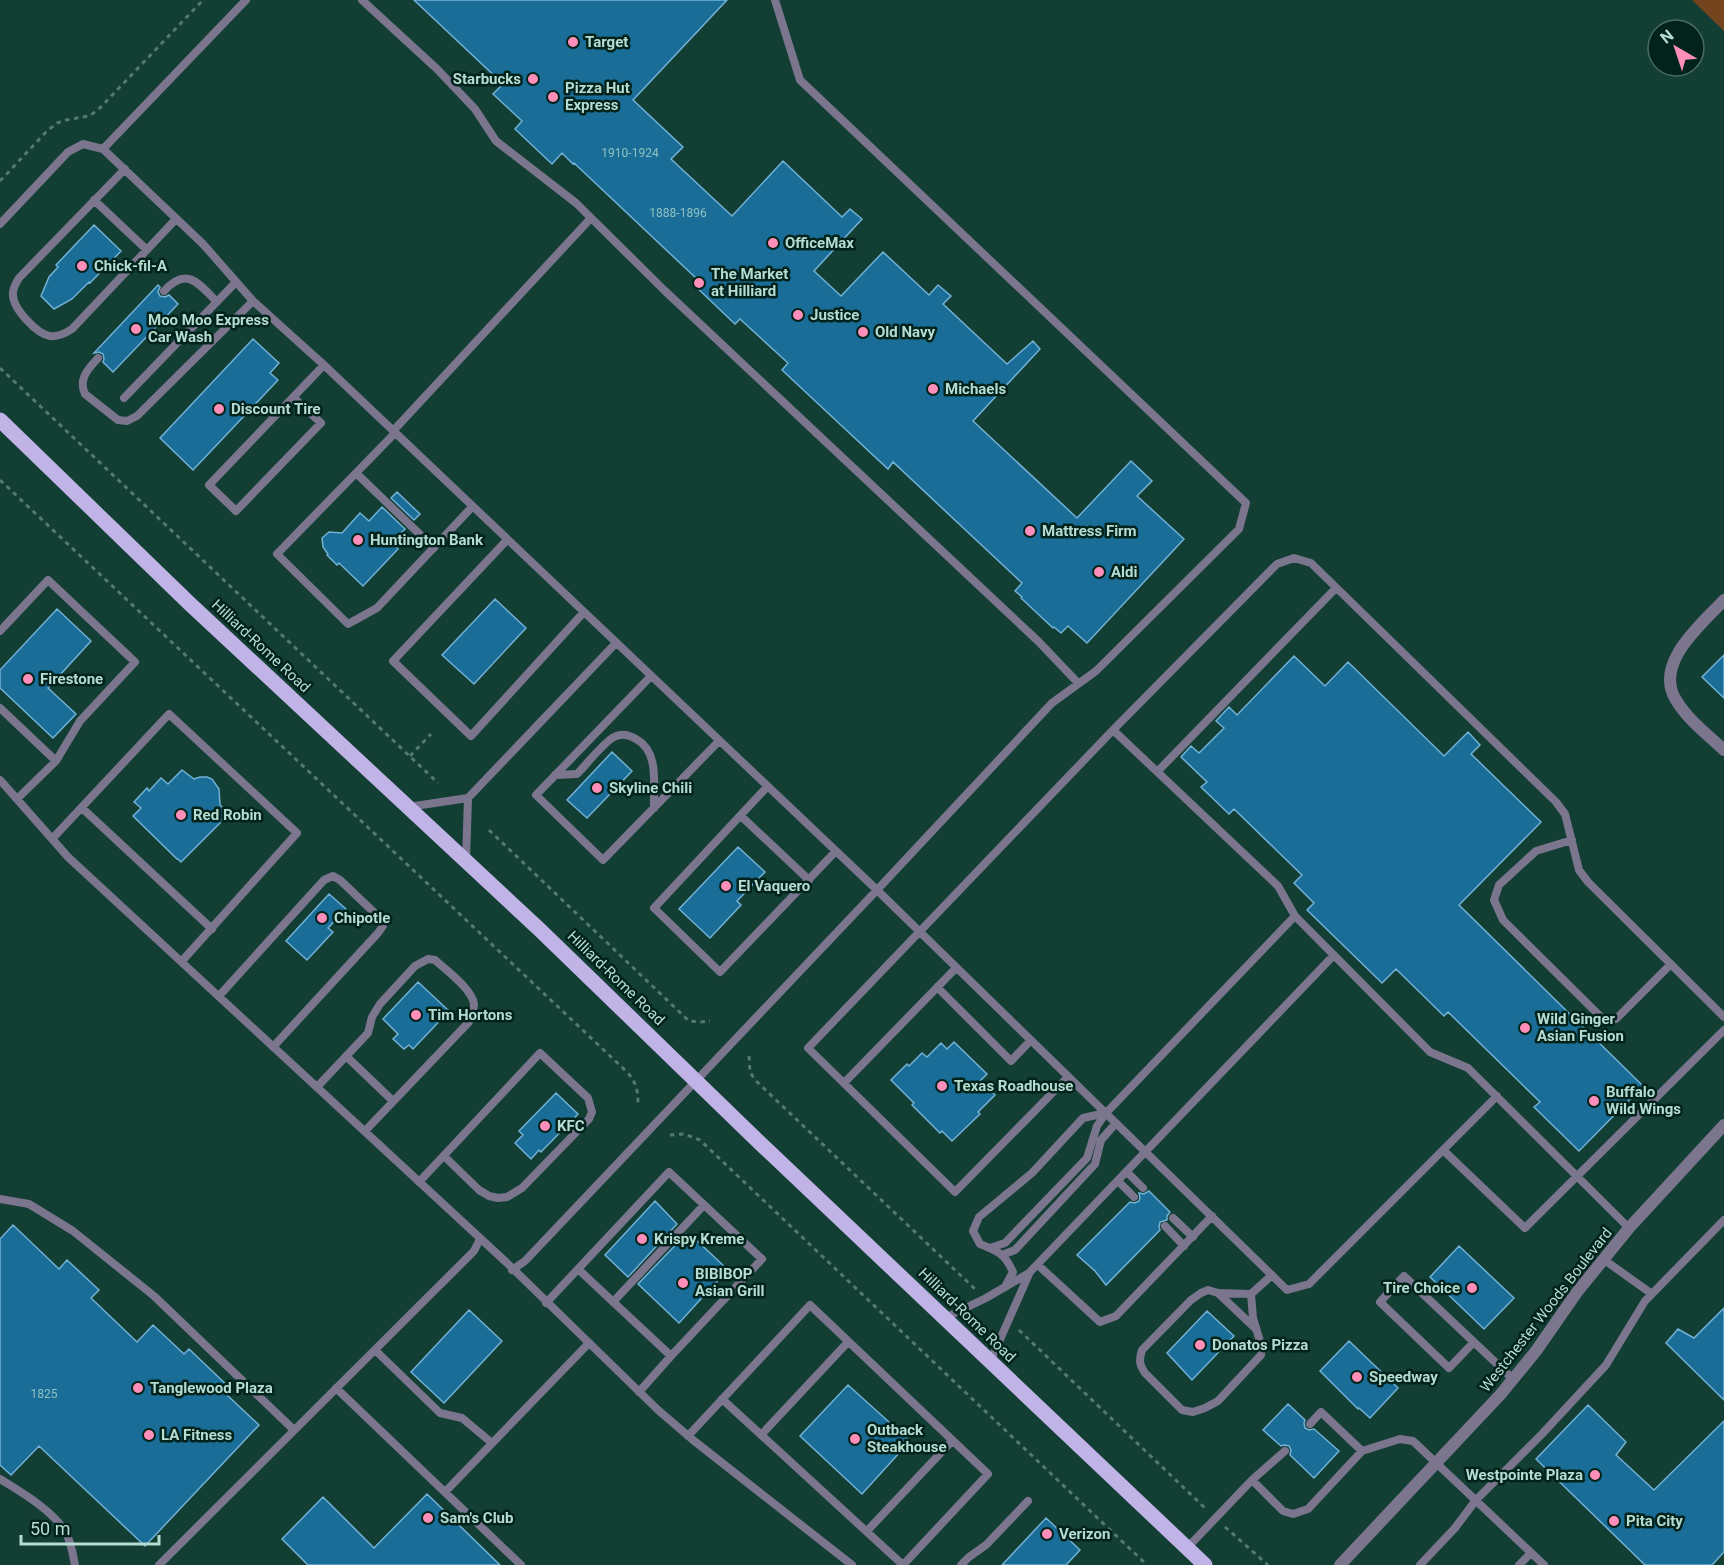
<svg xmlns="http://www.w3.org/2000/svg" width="1724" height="1565" font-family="Roboto,sans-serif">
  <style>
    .green { fill: #74441f }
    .building { fill: #1a6d97; stroke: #72b1d6; stroke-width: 1.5 }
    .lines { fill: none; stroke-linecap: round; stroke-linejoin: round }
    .path { stroke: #517a70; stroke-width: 3; stroke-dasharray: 4.5 4.5; stroke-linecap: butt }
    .service { stroke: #7b758e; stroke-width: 8 }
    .minor { stroke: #7b758e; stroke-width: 12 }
    .primary { stroke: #c0b3e6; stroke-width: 15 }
    .poi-dot { fill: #ff8eba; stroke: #01231c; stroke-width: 2 }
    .labels { text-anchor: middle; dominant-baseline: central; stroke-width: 5; stroke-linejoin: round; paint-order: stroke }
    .number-label { font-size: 12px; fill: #8fc0c2 }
    .poi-label { font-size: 15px; font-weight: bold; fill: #b6dcd1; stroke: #01231c; text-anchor: start }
    .street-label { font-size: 15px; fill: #b6dcd1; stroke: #01231c }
  </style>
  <rect width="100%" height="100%" fill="#123e34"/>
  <path class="green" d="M 1692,0 L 1724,0 L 1724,31 Z"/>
  <path class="building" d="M 414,0 L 727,0 L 633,100 L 683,147 L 671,159 L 732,216 L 783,161 L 842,217 L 850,209 L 862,219 L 814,271 L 841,296 L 883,252 L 929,295 L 938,285 L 951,296 L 943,304 L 1007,364 L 1033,341 L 1040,349 L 973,421 L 1077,518 L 1131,461 L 1152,481 L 1137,496 L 1184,539 L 1087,643 L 1068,626 L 1061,633 L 1054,627 L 1053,628 L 1021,598 L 1022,597 L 1015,591 L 1022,583 L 893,462 L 888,469 L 828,413 L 782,370 L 788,363 L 740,319 L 735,324 L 693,284 L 697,279 L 574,163 L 573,164 L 562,153 L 552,164 L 515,129 L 522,121 L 493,94 L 503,84 Z
    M 94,225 L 121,251 L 90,283 L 89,282 L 72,299 L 54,309 L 41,296 L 49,277 L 58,267 L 56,265 Z
    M 158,285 L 160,287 L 158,292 L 160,296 L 165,297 L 169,295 L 178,304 L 113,372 L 103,362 L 104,359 L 103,354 L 99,352 L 94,353 Z
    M 253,339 L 279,363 L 270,373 L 278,380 L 193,470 L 160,438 Z
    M 397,492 L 420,514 L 414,520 L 391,498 Z
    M 382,507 L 405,529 L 392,543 L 398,549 L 363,586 L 339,563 L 337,565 L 327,555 L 328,554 L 323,547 L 322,538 L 329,532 L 342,533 L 360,513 L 369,521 Z
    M 495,599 L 526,628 L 474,684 L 442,655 Z
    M 57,609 L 91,641 L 48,688 L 76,714 L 53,738 L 0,688 L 0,670 Z
    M 1724,655 L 1724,698 L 1702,677 Z
    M 1294,656 L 1325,686 L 1348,662 L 1444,756 L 1468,732 L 1480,745 L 1471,754 L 1541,822 L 1459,905 L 1643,1086 L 1579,1151 L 1534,1107 L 1540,1102 L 1448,1012 L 1444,1016 L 1396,969 L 1382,983 L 1307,910 L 1314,903 L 1294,883 L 1302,875 L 1234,809 L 1229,814 L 1201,787 L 1207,782 L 1181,757 L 1191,746 L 1199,753 L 1224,728 L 1216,721 L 1229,707 L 1237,715 Z
    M 612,752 L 632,771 L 587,818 L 567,800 Z
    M 182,770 L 194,779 L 200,777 L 207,777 L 212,779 L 219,789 L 220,805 L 228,813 L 219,822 L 220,823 L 181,862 L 178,859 L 177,859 L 133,816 L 141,808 L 134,802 L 147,788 L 149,791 L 161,778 L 168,784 Z
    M 738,847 L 765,872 L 737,901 L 741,905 L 710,938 L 679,909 Z
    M 329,894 L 346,909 L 328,928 L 333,932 L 307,960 L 286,941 Z
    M 418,982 L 449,1011 L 413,1049 L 409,1045 L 404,1049 L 393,1039 L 398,1034 L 383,1019 Z
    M 954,1042 L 987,1074 L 980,1081 L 995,1095 L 978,1112 L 980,1114 L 952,1141 L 942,1131 L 940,1133 L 912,1105 L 914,1103 L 891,1080 L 907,1064 L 909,1066 L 922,1053 L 927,1057 L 941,1043 L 947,1049 Z
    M 556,1093 L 578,1114 L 541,1152 L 539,1150 L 531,1159 L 515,1143 L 523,1135 L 519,1131 Z
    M 1149,1191 L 1170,1212 L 1167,1216 L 1167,1220 L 1160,1222 L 1159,1227 L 1160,1230 L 1106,1285 L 1095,1271 L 1077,1255 L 1130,1202 L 1135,1203 L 1139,1201 L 1140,1198 L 1139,1193 L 1144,1194 Z
    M 655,1201 L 677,1224 L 628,1277 L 605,1255 Z
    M 13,1225 L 59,1269 L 67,1260 L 99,1290 L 91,1298 L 137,1342 L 153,1325 L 184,1354 L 189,1349 L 232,1390 L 227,1395 L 259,1425 L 145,1546 L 39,1446 L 11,1475 L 0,1465 L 0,1239 Z
    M 686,1234 L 692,1241 L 694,1238 L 725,1267 L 719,1275 L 721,1277 L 679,1323 L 638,1284 Z
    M 1459,1246 L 1514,1298 L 1484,1329 L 1430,1277 Z
    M 1724,1308 L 1724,1400 L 1666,1343 L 1678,1329 L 1694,1338 Z
    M 469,1310 L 502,1341 L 444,1403 L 411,1372 Z
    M 1207,1311 L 1234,1336 L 1192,1380 L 1167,1353 Z
    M 1349,1341 L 1398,1388 L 1370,1418 L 1359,1408 L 1358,1409 L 1320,1371 Z
    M 848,1385 L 910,1441 L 862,1494 L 800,1436 Z
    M 1288,1404 L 1305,1420 L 1304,1423 L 1305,1428 L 1309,1430 L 1314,1429 L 1339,1451 L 1314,1478 L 1290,1455 L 1291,1450 L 1289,1446 L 1284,1445 L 1281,1446 L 1263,1430 Z
    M 1588,1405 L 1626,1442 L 1616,1455 L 1654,1490 L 1724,1421 L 1724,1552 L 1712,1565 L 1645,1565 L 1536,1459 Z
    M 427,1494 L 500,1565 L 308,1565 L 282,1539 L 323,1497 L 374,1548 Z
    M 1046,1518 L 1080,1550 L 1066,1565 L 1002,1565 Z"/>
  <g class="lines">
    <path class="path" d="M 0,181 L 47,131 L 57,123 L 66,120 L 89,116 L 98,110 L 203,0
      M 0,368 L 438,783
      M 0,480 L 626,1071 C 636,1081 638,1090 638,1104
      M 410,756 L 431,734
      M 489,830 L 689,1021 L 700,1022 L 710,1021
      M 749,1056 L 750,1072 L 755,1080 L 975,1289
      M 670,1135 L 684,1134 L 700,1140 L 1147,1565
      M 1019,1330 L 1207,1510
      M 1225,1527 L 1268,1565"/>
    <path class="service" d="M 362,0 L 437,69 L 475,109 L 496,141 L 576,203 L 664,290 L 1039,642 L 1078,683
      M 103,149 L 246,0
      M 125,169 L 19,278 C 16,283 12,289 13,295 C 13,309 37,334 50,336 C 58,337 66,333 72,329 L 176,219
      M 94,200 L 147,250
      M 0,224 L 68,152 L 83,144 L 103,149 L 203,244 L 253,301 L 324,365 L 877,890 L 1287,1290 L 1309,1284 L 1497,1096
      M 164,291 C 187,266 198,283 217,302
      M 98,358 C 88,369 78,379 85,394 L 118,420 L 127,421 L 137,416 L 253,301
      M 293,397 L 321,423 L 236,511 L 209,485 L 324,365
      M 124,398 L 236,282
      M 393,431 L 591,218
      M 395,433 L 277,554 L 348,624 L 377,608 L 472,507
      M 356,473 L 434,548
      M 507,540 L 393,661 L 471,736 L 584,612
      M 0,631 L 48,580 L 135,662 L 80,721 L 56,761 L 17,799
      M 651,676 L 536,795 L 603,860 L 719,741
      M 0,708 L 56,761
      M 1113,730 L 1278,886 L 1295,916 L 1430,1052 L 1468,1068 L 1629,1228
      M 1158,771 L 1336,588
      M 555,775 L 577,774 C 586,765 604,742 614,737 C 621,733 629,735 636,739 C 660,752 653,785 654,808
      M 0,780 L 68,857 L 507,1263 L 658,1410 L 693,1440 L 852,1565
      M 767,787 L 654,908 L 720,972 L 835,852
      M 408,807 L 468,798 L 616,643
      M 82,808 L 212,929
      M 741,816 L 809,880
      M 52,839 L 169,714 L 297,833 L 182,961
      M 1572,840 L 1536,851 L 1499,885 L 1494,900 L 1503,920 L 1604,1020 L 1616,1019 L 1671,964
      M 466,860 L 468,798
      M 937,987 L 1011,1061 L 1031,1040
      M 219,996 L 324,880 L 333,876 L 340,880 L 382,920 L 383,926 L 378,933 L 273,1047
      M 346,1056 L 393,1101
      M 1068,1077 L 955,1192 L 808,1048 L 1113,730 L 1277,564 L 1294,558 L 1311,563 L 1556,802 L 1565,814 L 1579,870 L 1588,882 L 1724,1017
      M 844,1083 L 956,968
      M 317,1087 L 368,1033 L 372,1017 L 380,1004 L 415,966 L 428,959 L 435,960 C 446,970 472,989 474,1004 C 474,1011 472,1016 469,1022 L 365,1131
      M 1443,1150 L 1525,1228 L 1724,1030
      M 669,1172 L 762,1259 L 671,1356 L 578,1269 Z
      M 1127,1172 L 1143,1188
      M 1118,1181 L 1134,1197
      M 419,1182 L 540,1053 L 588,1098 L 592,1112 L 589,1119 L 522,1188 L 507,1197 L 498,1198 L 489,1196 L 479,1190 L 444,1156
      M 0,1199 L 29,1204 L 73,1231 L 154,1296 L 294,1430
      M 1173,1218 L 1193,1237
      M 1165,1226 L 1184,1246
      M 990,1248 L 1005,1243 L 1087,1158 L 1097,1126 L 1106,1113 L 1295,916
      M 1002,1255 L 1015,1250 L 1095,1164 L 1101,1140 L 1116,1123
      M 1603,1259 L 1652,1294
      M 1038,1265 L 1100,1322 L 1116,1316 L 1212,1216
      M 512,1270 L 525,1261 L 877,890 L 1052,703 L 1096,671 L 1239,529 L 1246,503 L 800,80 L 775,0
      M 1005,1287 L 1013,1272 C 1005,1254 998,1251 980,1244 L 973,1231 L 979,1217 L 1032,1173 L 1083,1118 L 1106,1113
      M 1218,1293 L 1256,1329
      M 1251,1294 L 1253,1318 L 1262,1348 L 1261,1355 L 1218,1401 L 1205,1408 L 1193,1412 L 1182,1410 L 1145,1373 C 1139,1364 1139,1360 1142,1350 L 1191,1300 L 1201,1293 L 1208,1290 L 1218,1293 L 1251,1294 L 1272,1275
      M 613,1302 L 704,1205
      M 546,1303 L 578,1269
      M 945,1318 L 986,1298 L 1029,1273 L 1334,955
      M 1474,1342 L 1449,1368 L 1380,1302 L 1404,1276 L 1513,1379
      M 375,1350 L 440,1413 L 462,1418 L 492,1443
      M 990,1362 L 1029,1274
      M 336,1388 L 521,1565
      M 639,1392 L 671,1356
      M 722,1399 L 903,1565
      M 1310,1424 L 1321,1412 L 1362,1451
      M 761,1435 L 848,1342
      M 688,1436 L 810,1305 L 988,1474 L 903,1565
      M 0,1479 C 21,1492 54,1511 66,1533 C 71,1542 73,1555 75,1565
      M 1252,1480 L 1283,1511 L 1293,1514 L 1308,1509 L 1362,1451 L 1400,1439 L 1413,1441 L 1544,1565
      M 445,1492 L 589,1343
      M 867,1531 L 952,1441
      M 1187,1548 L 1252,1480 L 1285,1451
      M 159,1565 L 474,1251 L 480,1239
      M 961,1565 L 969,1557 L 986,1545 L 1028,1501
      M 1420,1565 L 1455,1528 L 1476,1500 L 1542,1434 L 1606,1365 L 1645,1301 L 1724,1220
      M 1519,1565 L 1531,1553"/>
    <path class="minor" d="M 1724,600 C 1702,624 1653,663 1676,700 C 1687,719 1708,735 1724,750
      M 1340,1565 L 1500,1395 L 1536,1351 L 1577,1292 L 1629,1228 L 1724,1125"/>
    <path class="primary" d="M 0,420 L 190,604 L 540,930 L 762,1145 L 1205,1565"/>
  </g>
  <g class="poi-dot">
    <circle cx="573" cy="42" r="6"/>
    <circle cx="533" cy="79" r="6"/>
    <circle cx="553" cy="97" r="6"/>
    <circle cx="773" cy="243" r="6"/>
    <circle cx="82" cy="266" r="6"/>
    <circle cx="699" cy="283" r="6"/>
    <circle cx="798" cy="315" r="6"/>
    <circle cx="136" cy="329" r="6"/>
    <circle cx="863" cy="332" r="6"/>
    <circle cx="933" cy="389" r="6"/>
    <circle cx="219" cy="409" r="6"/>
    <circle cx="1030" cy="531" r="6"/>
    <circle cx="358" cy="540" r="6"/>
    <circle cx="1099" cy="572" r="6"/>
    <circle cx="28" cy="679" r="6"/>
    <circle cx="597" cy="788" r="6"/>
    <circle cx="181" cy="815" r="6"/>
    <circle cx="726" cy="886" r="6"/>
    <circle cx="322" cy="918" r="6"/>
    <circle cx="416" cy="1015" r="6"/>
    <circle cx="1525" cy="1028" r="6"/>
    <circle cx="942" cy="1086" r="6"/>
    <circle cx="1594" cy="1101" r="6"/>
    <circle cx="545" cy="1126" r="6"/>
    <circle cx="642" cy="1239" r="6"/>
    <circle cx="683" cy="1283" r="6"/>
    <circle cx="1472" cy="1288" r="6"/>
    <circle cx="1200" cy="1345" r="6"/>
    <circle cx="1357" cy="1377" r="6"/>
    <circle cx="138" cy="1388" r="6"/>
    <circle cx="149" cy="1435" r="6"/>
    <circle cx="855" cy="1439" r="6"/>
    <circle cx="1595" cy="1475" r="6"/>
    <circle cx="428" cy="1518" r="6"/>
    <circle cx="1614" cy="1521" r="6"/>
    <circle cx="1047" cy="1534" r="6"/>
  </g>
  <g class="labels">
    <g class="number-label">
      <text x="630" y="153">1910-1924</text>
      <text x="678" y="213">1888-1896</text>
      <text x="44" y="1394">1825</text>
    </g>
    <g class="poi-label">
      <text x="585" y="42">Target</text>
      <text x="521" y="79" text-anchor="end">Starbucks</text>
      <text x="565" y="88">Pizza Hut<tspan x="565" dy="17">Express</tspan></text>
      <text x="785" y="243">OfficeMax</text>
      <text x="94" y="266">Chick-fil-A</text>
      <text x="711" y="274">The Market<tspan x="711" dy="17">at Hilliard</tspan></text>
      <text x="810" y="315">Justice</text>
      <text x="148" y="320">Moo Moo Express<tspan x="148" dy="17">Car Wash</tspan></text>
      <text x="875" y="332">Old Navy</text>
      <text x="945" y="389">Michaels</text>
      <text x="231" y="409">Discount Tire</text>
      <text x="1042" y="531">Mattress Firm</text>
      <text x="370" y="540">Huntington Bank</text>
      <text x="1111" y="572">Aldi</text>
      <text x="40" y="679">Firestone</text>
      <text x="609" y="788">Skyline Chili</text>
      <text x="193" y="815">Red Robin</text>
      <text x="738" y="886">El Vaquero</text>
      <text x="334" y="918">Chipotle</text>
      <text x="428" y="1015">Tim Hortons</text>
      <text x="1537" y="1019">Wild Ginger<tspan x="1537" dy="17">Asian Fusion</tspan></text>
      <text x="954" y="1086">Texas Roadhouse</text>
      <text x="1606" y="1092">Buffalo<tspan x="1606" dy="17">Wild Wings</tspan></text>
      <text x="557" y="1126">KFC</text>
      <text x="654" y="1239">Krispy Kreme</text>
      <text x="695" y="1274">BIBIBOP<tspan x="695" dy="17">Asian Grill</tspan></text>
      <text x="1460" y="1288" text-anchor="end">Tire Choice</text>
      <text x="1212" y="1345">Donatos Pizza</text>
      <text x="1369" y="1377">Speedway</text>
      <text x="150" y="1388">Tanglewood Plaza</text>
      <text x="867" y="1430">Outback<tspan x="867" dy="17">Steakhouse</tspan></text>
      <text x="161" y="1435">LA Fitness</text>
      <text x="1583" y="1475" text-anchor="end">Westpointe Plaza</text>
      <text x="440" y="1518">Sam's Club</text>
      <text x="1626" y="1521">Pita City</text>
      <text x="1059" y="1534">Verizon</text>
    </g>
    <g class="street-label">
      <text transform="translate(261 646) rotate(43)">Hilliard-Rome Road</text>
      <text transform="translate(616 978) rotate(44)">Hilliard-Rome Road</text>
      <text transform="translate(1546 1310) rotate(-52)">Westchester Woods Boulevard</text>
      <text transform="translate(967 1315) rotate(44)">Hilliard-Rome Road</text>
    </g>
  </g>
  <g transform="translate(1676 48) rotate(321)"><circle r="28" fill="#01231c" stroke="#496d64" stroke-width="1.5"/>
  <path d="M0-4.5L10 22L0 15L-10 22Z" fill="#ff8eba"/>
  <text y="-9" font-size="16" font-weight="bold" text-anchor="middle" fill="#b6dcd1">N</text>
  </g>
  <path d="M21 1535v9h138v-9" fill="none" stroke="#b6dcd1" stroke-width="3"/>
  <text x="30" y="1535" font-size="18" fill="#b6dcd1" stroke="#01231c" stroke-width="4.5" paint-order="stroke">50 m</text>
</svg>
